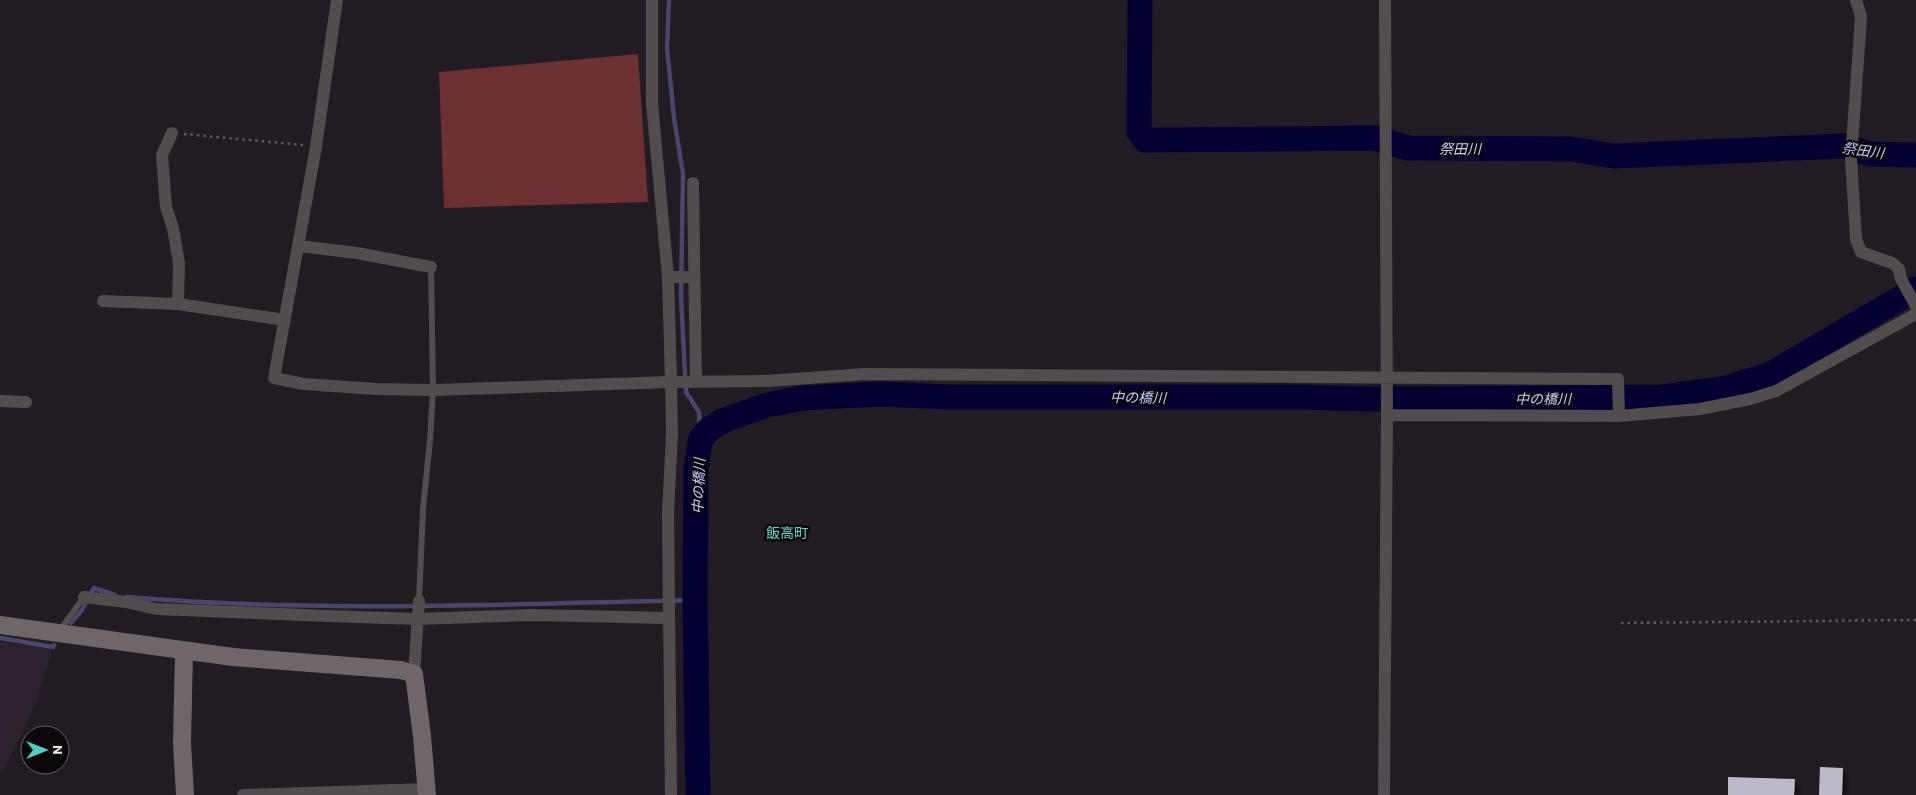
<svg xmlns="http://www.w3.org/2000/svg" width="1916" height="795" font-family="Barlow,'Noto Sans JP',sans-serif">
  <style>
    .built { fill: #2e212e }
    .green { fill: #6d3030 }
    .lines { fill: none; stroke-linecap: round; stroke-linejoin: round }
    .stream { stroke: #4a456a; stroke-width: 4.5 }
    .river { stroke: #040032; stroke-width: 25 }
    .building { fill: #bdb9c6; filter: url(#shadow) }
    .path { stroke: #615a61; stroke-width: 2.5; stroke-dasharray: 2.5 4; stroke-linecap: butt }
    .lane { stroke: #524c4e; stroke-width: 6 }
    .street { stroke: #524c4e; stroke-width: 12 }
    .secondary { stroke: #6f6669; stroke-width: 18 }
    .labels { text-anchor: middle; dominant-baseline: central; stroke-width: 5; stroke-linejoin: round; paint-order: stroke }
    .water-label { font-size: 14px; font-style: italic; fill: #c2cffa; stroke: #0a070a }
    .neighbourhood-label { font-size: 14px; fill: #6ad5ce; stroke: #0a070a }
  </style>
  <defs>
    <filter id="shadow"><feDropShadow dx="3" dy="5.5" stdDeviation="2.5" flood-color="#0009"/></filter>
  </defs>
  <rect width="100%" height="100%" fill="#231b23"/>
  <path class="built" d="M 0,642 L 52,649 L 42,686 L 30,717 L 3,772 L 0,771 Z"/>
  <path class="green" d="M 638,54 L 648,202 L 444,208 L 439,72 Z"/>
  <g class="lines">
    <path class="stream" d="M 669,0 L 667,48 L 674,118 L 683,174 L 681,297 L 686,392 L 699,412 L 700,441
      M 127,597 C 316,613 506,604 695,600
      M 71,623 L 82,610 L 94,588 L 115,595
      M 0,638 L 53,647 L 54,645"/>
    <path class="river" d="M 1140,0 L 1139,132 L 1145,140 L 1374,138 L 1408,148 L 1571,149 L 1613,156 L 1843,146 L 1870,154 L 1916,155
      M 698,795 L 695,600 L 696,470 L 700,441 L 707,431 L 722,421 L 767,405 L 803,398 L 880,394 L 948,397 L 1302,397 L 1370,399 L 1662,397 L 1722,389 L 1769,375 L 1916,289"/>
  </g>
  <path class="building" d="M 1820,767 L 1843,768 L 1842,795 L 1819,795 Z
    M 1728,777 L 1795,779 L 1794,795 L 1728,795 Z"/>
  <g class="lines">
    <path class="path" d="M 184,134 L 303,145
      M 1621,623 L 1916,620"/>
    <path class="lane" d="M 419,601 L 423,509 L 430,440 L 433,390 L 431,267
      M 60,630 L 84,597"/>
    <path class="street" d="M 337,0 L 316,147 L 274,378 L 304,384 L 376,389 L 433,390 L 671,382 L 767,381 L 865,374 L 1618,379 L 1619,416
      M 652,0 L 652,103 L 668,277 L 671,382 L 672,434 L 668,513 L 671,795
      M 1856,0 L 1861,17 L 1851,159 L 1856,239 L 1861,252 L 1892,263 L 1899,269 L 1901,279 L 1916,306
      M 172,133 L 162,155 L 166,207 L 173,228 L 179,263 L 178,304
      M 693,183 L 696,382
      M 299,246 L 357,253 L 431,267
      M 668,277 L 694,277
      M 103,301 L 178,304 L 285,320
      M 0,401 L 26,402
      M 1387,415 L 1619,416 L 1700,409 L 1750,399 L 1776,391 L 1916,314
      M 84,597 L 126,602 L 156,609 L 328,616 L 417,619 L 533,615 L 668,618
      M 414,674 L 419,601
      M 243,795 L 426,789
      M 1384,795 L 1387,415 L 1385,0"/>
    <path class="secondary" d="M 0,625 L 233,657 L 401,670 L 414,674 L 422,736 L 427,795
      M 184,652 L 182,743 L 185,795"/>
  </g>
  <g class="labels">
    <g class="water-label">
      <text x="1460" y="148">祭田川</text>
      <text transform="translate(1863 150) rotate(8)">祭田川</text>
      <text transform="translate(1138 397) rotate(1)">中の橋川</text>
      <text x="1543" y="398">中の橋川</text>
      <text transform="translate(698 486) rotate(-88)">中の橋川</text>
    </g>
    <g class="neighbourhood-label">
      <text x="787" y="532">飯高町</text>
    </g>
  </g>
  <g transform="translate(45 750) rotate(90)"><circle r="24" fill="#0a070a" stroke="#656165"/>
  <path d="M0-4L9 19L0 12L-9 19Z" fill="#54cdc6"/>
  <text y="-8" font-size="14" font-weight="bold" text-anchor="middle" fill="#ede7ed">N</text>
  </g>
</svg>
